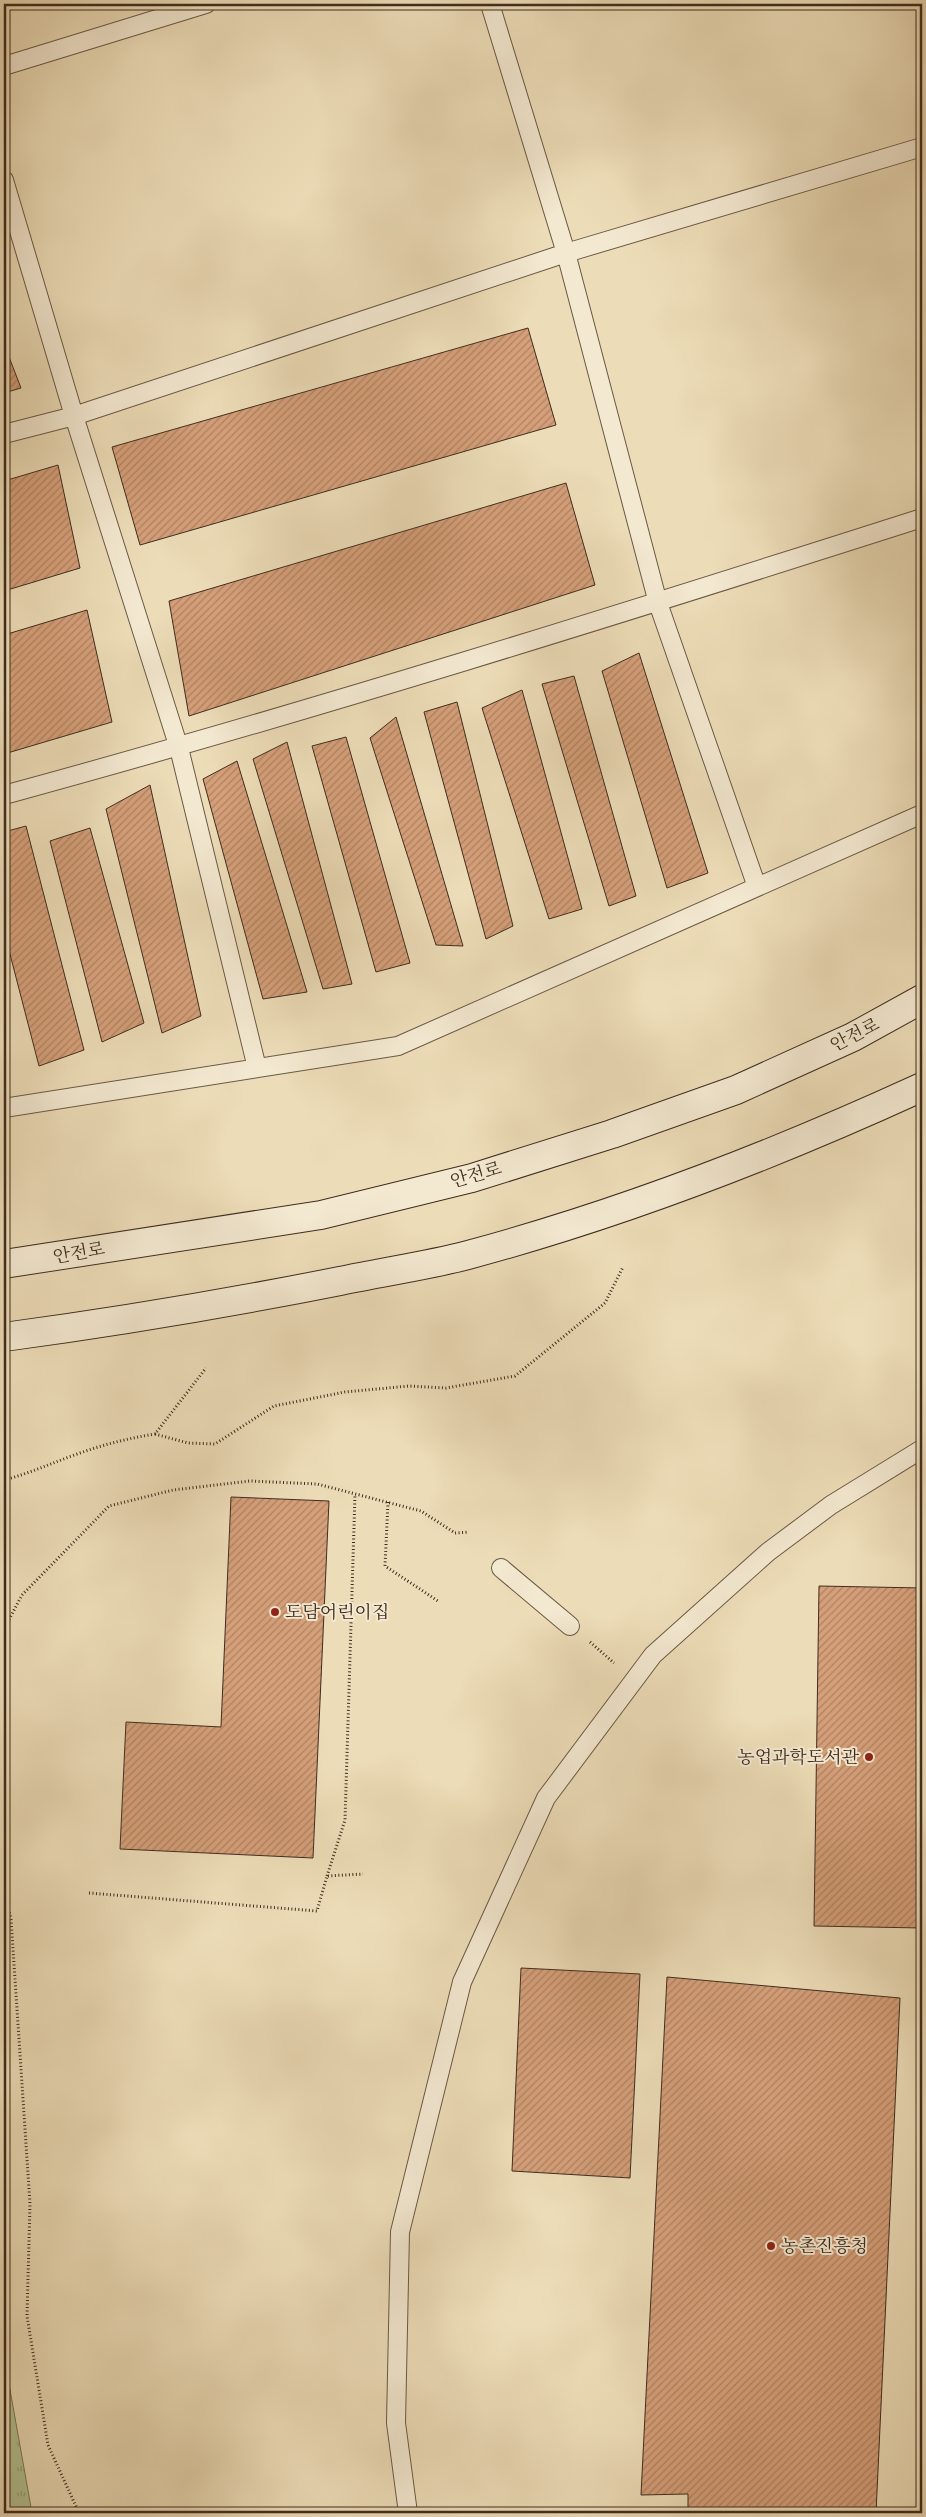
<svg xmlns="http://www.w3.org/2000/svg" width="926" height="2517" font-family="'IM FELL French Canon','Noto Serif KR',serif">
  <style>
    .park { fill: url(#park-tufts); stroke: #797758 }
    .building { fill: url(#building-hatch); stroke: #3f2d1f }
    .lines { fill: none; stroke-linecap: round; stroke-linejoin: round }
    .lane-casing { stroke: #6a5945; stroke-width: 20 }
    .secondary-casing { stroke: #3f2d1f; stroke-width: 30 }
    .path { stroke: #3f2d1f; stroke-width: 3; stroke-dasharray: 1 2.5; stroke-linecap: butt }
    .lane { stroke: #f3e8d0; stroke-width: 18 }
    .secondary { stroke: #f3e8d0; stroke-width: 28 }
    .poi-dot { fill: #8f2418; stroke: #f3e8d0; stroke-width: 2 }
    .labels { text-anchor: middle; dominant-baseline: central; stroke-width: 4; stroke-linejoin: round; paint-order: stroke }
    .street-label { font-size: 18px; fill: #3f2d1f; stroke: #f3e8d0 }
    .poi-label { font-size: 18px; fill: #3f2d1f; stroke: #f3e8d0; text-anchor: start }
  </style>
  <defs>
    <pattern id="park-tufts" width="24" height="20" patternUnits="userSpaceOnUse" patternTransform="scale(1.25)"><rect width="24" height="20" fill="#b3c192"/><path d="M3 7l-1-3M5 7V3M7 7l1-3M15 17l-1-3M17 17v-4M19 17l1-3" fill="none" stroke="#939d77"/></pattern>
    <pattern id="building-hatch" width="6" height="6" patternUnits="userSpaceOnUse" patternTransform="scale(1.25)"><rect width="6" height="6" fill="#d59f79"/><path d="M-1 1l2-2M0 6l6-6M5 7l2-2" fill="none" stroke="#ae8263"/></pattern>
  </defs>
  <rect width="100%" height="100%" fill="#ecdcb7"/>
  <filter id="stains"><feTurbulence type="fractalNoise" baseFrequency=".004" numOctaves="4"/><feColorMatrix values="0 0 0 0 .2 0 0 0 0 .09 0 0 0 0 .02 0 0 0 .5 -.17"/></filter>
  <radialGradient id="worn" r=".72"><stop offset=".6" stop-color="#630" stop-opacity="0"/><stop offset="1" stop-color="#630" stop-opacity=".3"/></radialGradient>
  <path class="park" d="M 4,2356 L 32,2513 L 4,2513 Z"/>
  <path class="building" d="M 528,328 L 556,425 L 140,545 L 112,447 Z
    M 4,344 L 21,388 L 4,393 Z
    M 58,465 L 80,568 L 4,591 L 4,481 Z
    M 566,483 L 595,585 L 189,716 L 169,601 Z
    M 87,610 L 112,722 L 4,754 L 4,635 Z
    M 639,653 L 708,873 L 667,888 L 602,671 Z
    M 574,676 L 636,896 L 609,906 L 542,684 Z
    M 522,690 L 582,909 L 549,919 L 482,708 Z
    M 457,702 L 513,926 L 486,939 L 424,712 Z
    M 396,717 L 463,946 L 436,945 L 370,738 Z
    M 346,737 L 410,963 L 376,972 L 312,746 Z
    M 287,742 L 352,984 L 323,989 L 253,759 Z
    M 237,761 L 307,992 L 263,999 L 203,779 Z
    M 150,785 L 201,1016 L 162,1033 L 106,809 Z
    M 26,826 L 84,1050 L 39,1066 L 4,931 L 4,832 Z
    M 90,828 L 144,1023 L 102,1042 L 50,841 Z
    M 231,1497 L 329,1501 L 313,1858 L 120,1849 L 126,1722 L 221,1727 Z
    M 819,1586 L 922,1588 L 922,1928 L 814,1926 Z
    M 521,1968 L 640,1974 L 630,2178 L 512,2171 Z
    M 667,1977 L 900,1998 L 876,2513 L 688,2513 L 688,2494 L 641,2495 Z"/>
  <g class="lines">
    <g class="lane-casing">
      <path id="lane" d="M 490,4 L 566,253 L 658,603 L 757,887
        M 4,66 L 206,4
        M 4,180 L 74,416 L 179,748 L 257,1068
        M 4,434 L 74,416 L 566,253 L 922,147
        M 4,795 C 312,711 618,615 922,518
        M 4,1108 L 398,1046 L 922,814
        M 501,1568 L 570,1626
        M 408,2513 L 396,2423 L 400,2232 L 462,1982 L 546,1798 L 653,1655 L 768,1552 L 831,1505 L 922,1449"/>
    </g>
    <g class="secondary-casing">
      <path id="secondary" d="M 4,1264 L 321,1215 L 472,1178 L 612,1134 L 736,1090 L 853,1037 L 922,999
        M 4,1337 C 116,1322 229,1303 340,1281 C 382,1272 426,1266 468,1255 C 624,1213 776,1154 922,1087"/>
    </g>
    <path class="path" d="M 155,1434 L 188,1443 L 215,1444 L 274,1406 L 345,1392 L 409,1386 L 446,1388 L 515,1376 L 605,1303 L 623,1267
      M 4,1480 C 31,1473 54,1462 80,1453 C 105,1444 130,1438 155,1434 L 206,1368
      M 388,1502 L 385,1566 L 438,1601
      M 4,1629 L 22,1595 L 109,1506 L 173,1490 L 250,1481 L 317,1484 L 421,1511 L 455,1533 L 469,1532
      M 590,1642 L 614,1663
      M 327,1876 L 345,1820 L 355,1494
      M 4,1892 L 11,1919 L 30,2204 L 27,2316 L 48,2445 L 79,2513
      M 89,1893 L 317,1911 L 327,1876 L 363,1874"/>
    <use href="#lane" class="lane"/>
    <use href="#secondary" class="secondary"/>
  </g>
  <g class="poi-dot">
    <circle cx="275" cy="1612" r="5"/>
    <circle cx="869" cy="1757" r="5"/>
    <circle cx="771" cy="2246" r="5"/>
  </g>
  <g class="labels">
    <g class="street-label">
      <text transform="translate(855 1035) rotate(-27)">안전로</text>
      <text transform="translate(476 1175) rotate(-16)">안전로</text>
      <text transform="translate(79 1253) rotate(-10)">안전로</text>
    </g>
    <g class="poi-label">
      <text x="285" y="1612">도담어린이집</text>
      <text x="859" y="1757" text-anchor="end">농업과학도서관</text>
      <text x="781" y="2246">농촌진흥청</text>
    </g>
  </g>
  <rect width="926" height="2517" fill="none" stroke="#ecdcb7" stroke-width="20"/>
  <rect x="5" y="5" width="916" height="2507" fill="none" stroke="#3f2d1f" stroke-width="2.5"/>
  <rect x="10" y="10" width="906" height="2497" fill="none" stroke="#3f2d1f"/>
  <rect width="100%" height="100%" filter="url(#stains)"/>
  <rect width="100%" height="100%" fill="url(#worn)"/>
</svg>
